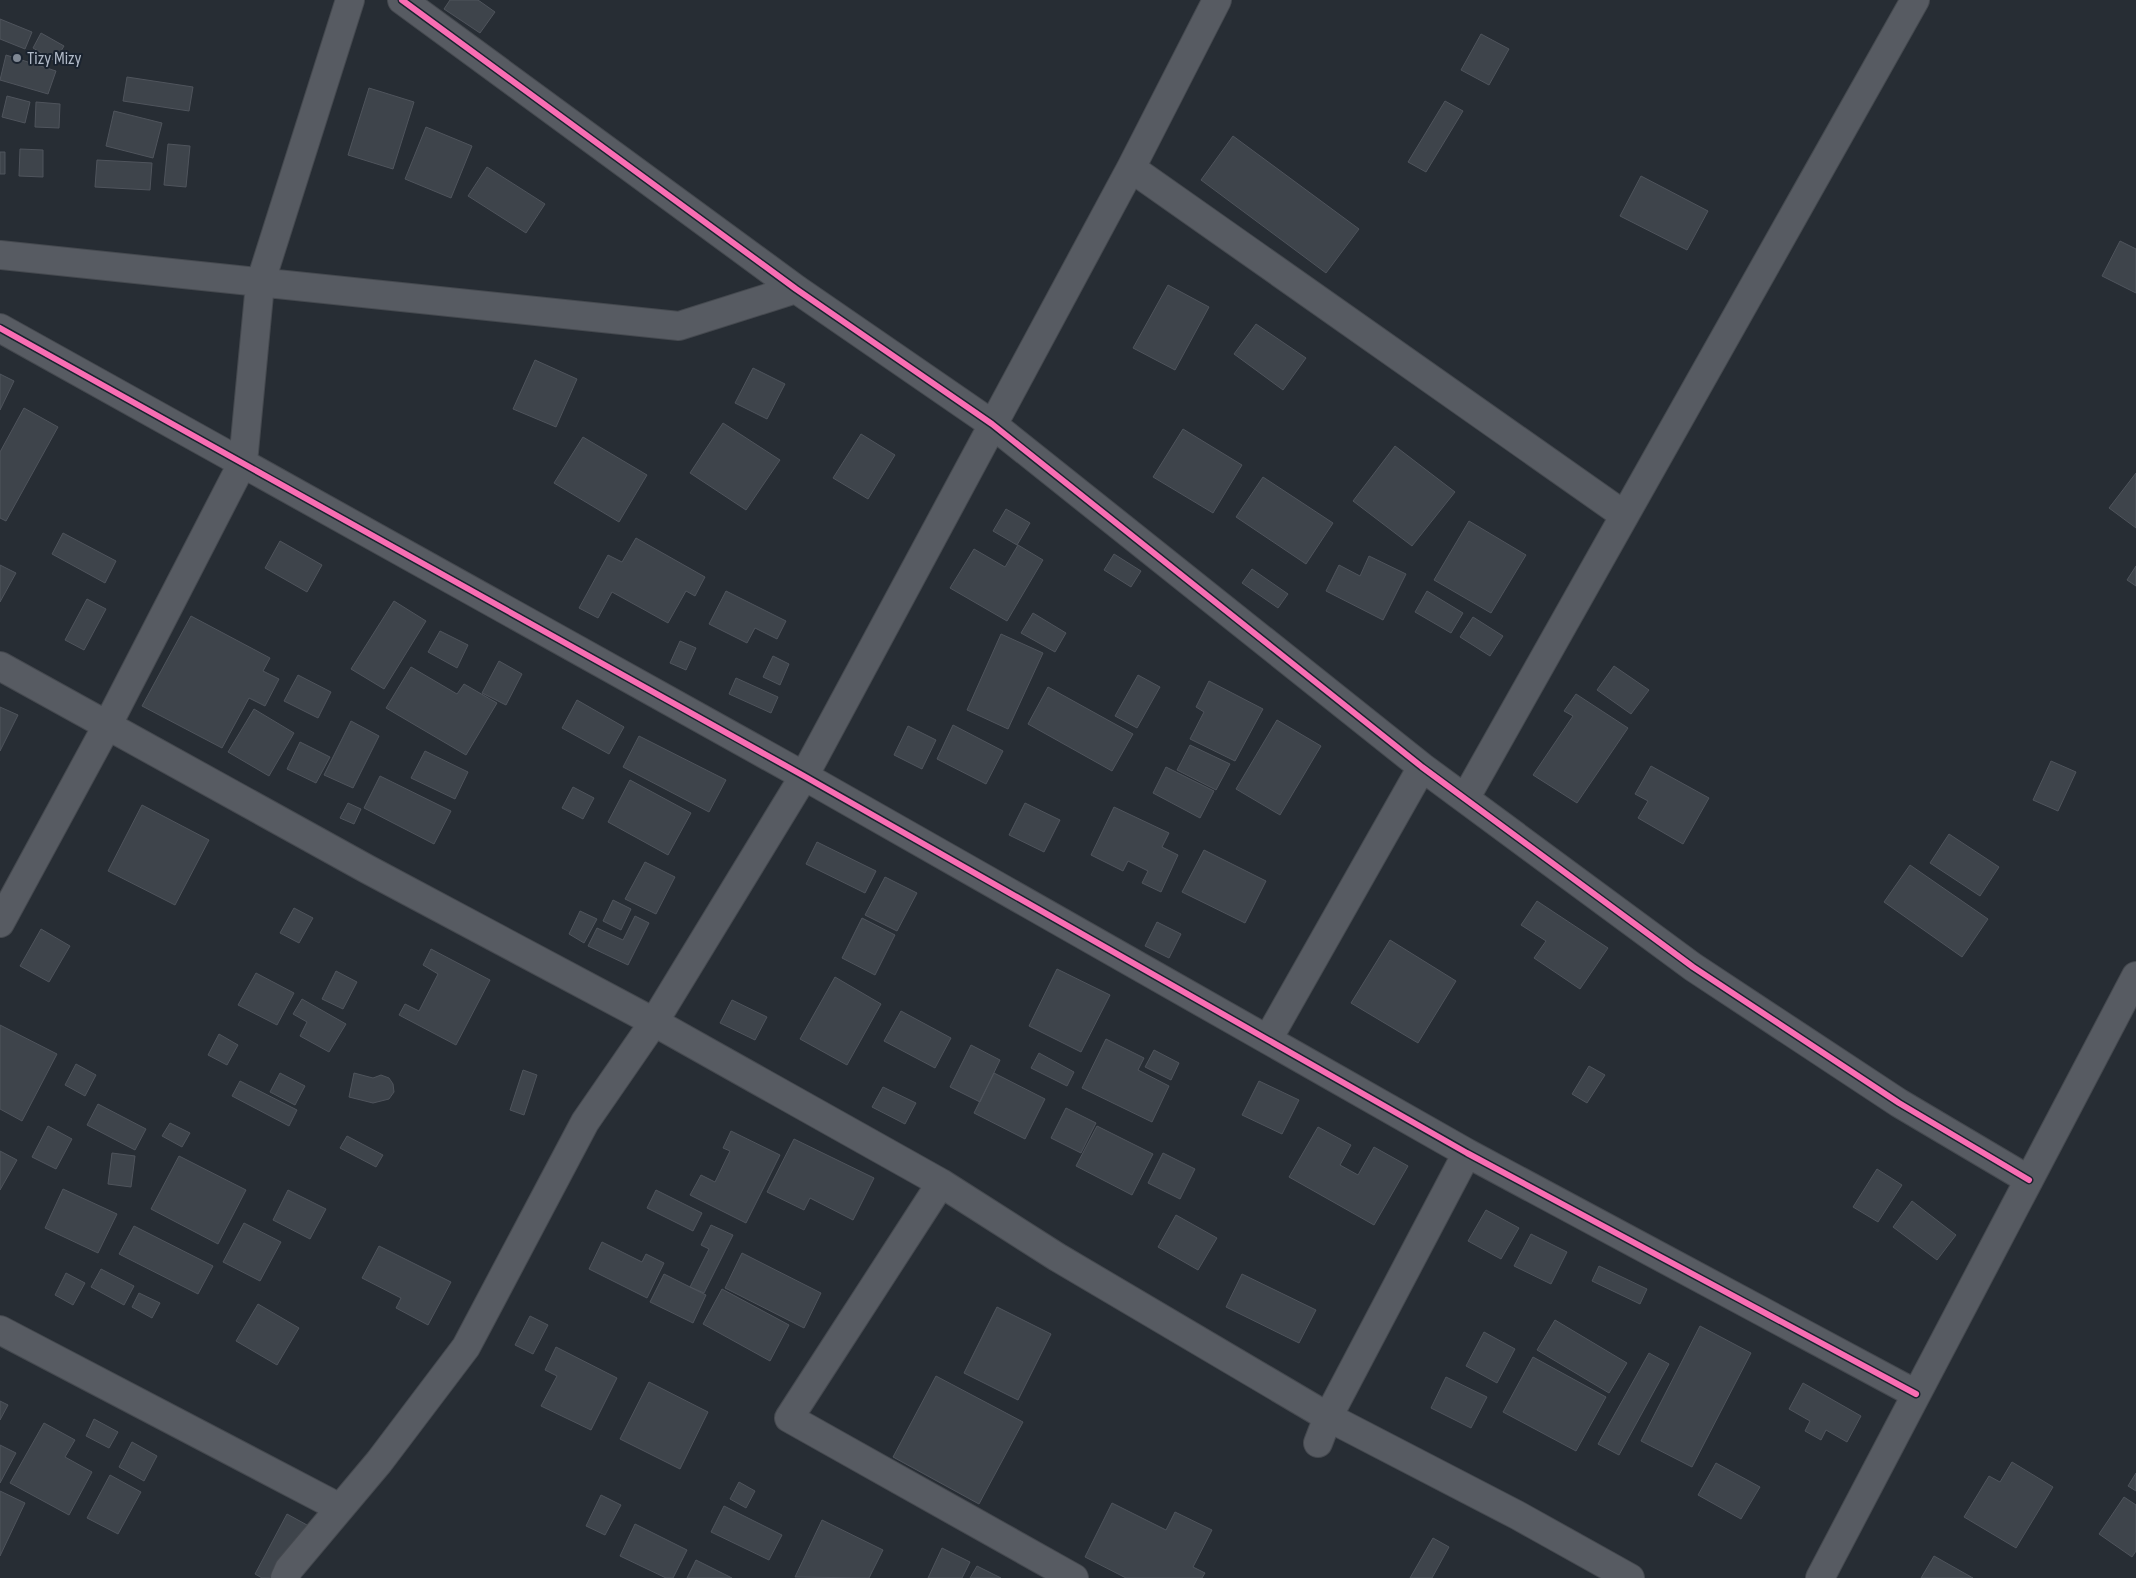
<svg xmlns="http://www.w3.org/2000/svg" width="2136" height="1578" font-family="'Sofia Sans Condensed',sans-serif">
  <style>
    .building { fill: #3e444b; stroke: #4f545c }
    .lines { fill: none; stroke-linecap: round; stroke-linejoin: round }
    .street-casing { stroke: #45494f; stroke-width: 30 }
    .street { stroke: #575b62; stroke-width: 28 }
    .cycleway-casing { stroke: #1a232f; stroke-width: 9 }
    .cycleway { stroke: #f96db3; stroke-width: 6 }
    .poi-dot { fill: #808894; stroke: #1a232f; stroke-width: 2 }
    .labels { text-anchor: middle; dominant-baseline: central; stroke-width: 4; stroke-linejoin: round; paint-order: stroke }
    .poi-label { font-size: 18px; fill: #b0b9c7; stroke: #1a232f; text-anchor: start }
  </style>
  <rect width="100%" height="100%" fill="#272d34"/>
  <path class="building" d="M 450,0 L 478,0 L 495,12 L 480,33 L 444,9 Z
    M 0,19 L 32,32 L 25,49 L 0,39 Z
    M 41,33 L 64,46 L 55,61 L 33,48 Z
    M 1481,34 L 1509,49 L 1489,85 L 1461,70 Z
    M 6,55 L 56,71 L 48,94 L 0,80 Z
    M 127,77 L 193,87 L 189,111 L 123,101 Z
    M 369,88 L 414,102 L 393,169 L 348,155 Z
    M 7,96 L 30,102 L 25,123 L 2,117 Z
    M 1445,101 L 1463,111 L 1426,172 L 1408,162 Z
    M 36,102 L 60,104 L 59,128 L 35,127 Z
    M 114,111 L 162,123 L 153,158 L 106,146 Z
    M 426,127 L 472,146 L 451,198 L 405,179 Z
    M 1233,136 L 1359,229 L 1326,273 L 1201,180 Z
    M 168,144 L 190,146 L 186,187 L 164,185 Z
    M 20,149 L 43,150 L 43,177 L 19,176 Z
    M 0,152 L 5,152 L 5,174 L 0,174 Z
    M 97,160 L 152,163 L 150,190 L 95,187 Z
    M 487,167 L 545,204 L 526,233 L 468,196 Z
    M 1641,176 L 1708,211 L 1687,250 L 1620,216 Z
    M 2120,241 L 2136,249 L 2136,293 L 2102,276 Z
    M 1168,285 L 1209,307 L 1175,370 L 1133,348 Z
    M 1256,324 L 1306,358 L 1283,390 L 1234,354 Z
    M 535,360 L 577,379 L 556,427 L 513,409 Z
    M 753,368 L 785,384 L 767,419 L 735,403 Z
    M 0,374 L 14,381 L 0,410 Z
    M 24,408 L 58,427 L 6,521 L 0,518 L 0,452 Z
    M 723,423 L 780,460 L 746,510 L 690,473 Z
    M 1183,429 L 1242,465 L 1213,513 L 1153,477 Z
    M 861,434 L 895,455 L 868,499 L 833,478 Z
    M 583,437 L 647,475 L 619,522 L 554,483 Z
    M 1395,446 L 1455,492 L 1412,546 L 1353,501 Z
    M 2136,473 L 2136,528 L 2109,508 Z
    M 1263,477 L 1333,523 L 1306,564 L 1236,517 Z
    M 1006,509 L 1030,523 L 1017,545 L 993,531 Z
    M 1469,521 L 1526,555 L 1491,613 L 1434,580 Z
    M 63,533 L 116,561 L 105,583 L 52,554 Z
    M 636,538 L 705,577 L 695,596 L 686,591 L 668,623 L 612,592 L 598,618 L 579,608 L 608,555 L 622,562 Z
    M 280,541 L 322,565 L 307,592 L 265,568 Z
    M 1018,545 L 1043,560 L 1007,621 L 950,588 L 974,549 L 1005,567 Z
    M 1114,554 L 1141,571 L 1131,587 L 1104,570 Z
    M 1369,556 L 1406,574 L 1383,620 L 1326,591 L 1339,565 L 1360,576 Z
    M 0,565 L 16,573 L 0,602 Z
    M 2136,566 L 2136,586 L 2127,580 Z
    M 1252,569 L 1288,594 L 1278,608 L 1242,583 Z
    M 726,591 L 786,621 L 777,639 L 755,628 L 747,643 L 709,624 Z
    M 1427,591 L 1463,613 L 1451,633 L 1415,612 Z
    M 87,599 L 106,609 L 84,650 L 65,640 Z
    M 394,601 L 426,621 L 384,689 L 351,669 Z
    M 1033,613 L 1066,633 L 1055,652 L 1021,633 Z
    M 191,616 L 270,658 L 263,671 L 279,679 L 265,706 L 249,698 L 222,748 L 142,706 Z
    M 1473,617 L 1503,636 L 1490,656 L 1460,637 Z
    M 440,631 L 468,645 L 457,668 L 428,652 Z
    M 1001,634 L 1043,653 L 1008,729 L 967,710 Z
    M 680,641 L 696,648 L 686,670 L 670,663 Z
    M 773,656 L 789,664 L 780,685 L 763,677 Z
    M 499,661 L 522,674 L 506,705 L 482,693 Z
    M 1614,666 L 1649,690 L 1631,714 L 1597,690 Z
    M 411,667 L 457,694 L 464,684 L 497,703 L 466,755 L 386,708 Z
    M 298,675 L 331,692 L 318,718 L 284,701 Z
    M 1138,675 L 1160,687 L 1137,728 L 1115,716 Z
    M 736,678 L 778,697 L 771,713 L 729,694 Z
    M 1209,681 L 1263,709 L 1235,761 L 1190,739 L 1204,712 L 1196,707 Z
    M 1048,687 L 1133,734 L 1112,771 L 1028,724 Z
    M 1576,694 L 1628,728 L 1577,803 L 1533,775 L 1573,716 L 1564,711 Z
    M 577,700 L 624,727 L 609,754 L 562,728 Z
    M 0,707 L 18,715 L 0,751 Z
    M 254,709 L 294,733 L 269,776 L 228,752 Z
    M 1277,720 L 1321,746 L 1280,815 L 1236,789 Z
    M 351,721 L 379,736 L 353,788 L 324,775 Z
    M 953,725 L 1003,751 L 986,784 L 937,759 Z
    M 908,726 L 936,740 L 922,769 L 894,755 Z
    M 639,736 L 726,780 L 709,812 L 623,767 Z
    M 300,742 L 330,757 L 316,783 L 287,769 Z
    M 1190,745 L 1230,764 L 1216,790 L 1177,770 Z
    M 425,751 L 468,772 L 455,799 L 411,778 Z
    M 2051,761 L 2076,772 L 2058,811 L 2033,800 Z
    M 1651,766 L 1709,798 L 1683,844 L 1638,818 L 1648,801 L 1635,794 Z
    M 1166,767 L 1214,791 L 1200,818 L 1153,793 Z
    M 380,776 L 451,811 L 434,844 L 364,808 Z
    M 630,780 L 691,813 L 668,855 L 608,822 Z
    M 573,787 L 594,798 L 583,819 L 562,808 Z
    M 348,803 L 361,809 L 354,824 L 340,818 Z
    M 1025,803 L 1060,820 L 1044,852 L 1009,835 Z
    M 142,805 L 209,840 L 175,905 L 108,871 Z
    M 1114,807 L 1169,833 L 1162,847 L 1178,855 L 1161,892 L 1142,883 L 1148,871 L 1128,861 L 1123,871 L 1091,855 Z
    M 1949,834 L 1999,867 L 1980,896 L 1930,863 Z
    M 817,842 L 876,871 L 865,893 L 806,864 Z
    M 1204,850 L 1266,881 L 1245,923 L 1182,892 Z
    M 645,862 L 675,877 L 656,914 L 625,899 Z
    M 1910,865 L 1988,919 L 1962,957 L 1884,902 Z
    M 885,877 L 917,893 L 897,931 L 865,915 Z
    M 613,900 L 631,909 L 621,930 L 603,921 Z
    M 1537,901 L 1608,948 L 1580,989 L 1534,958 L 1546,941 L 1521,925 Z
    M 294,908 L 313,918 L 299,943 L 280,933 Z
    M 580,911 L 597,919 L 584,943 L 569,934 Z
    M 635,916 L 649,923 L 628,965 L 588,946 L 597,928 L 623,940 Z
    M 862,918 L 895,935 L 875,975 L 842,958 Z
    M 1157,922 L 1181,934 L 1169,958 L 1145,946 Z
    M 41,929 L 70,946 L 49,982 L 20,966 Z
    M 1390,940 L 1456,981 L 1418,1043 L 1351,1003 Z
    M 431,949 L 490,980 L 456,1045 L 399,1015 L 405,1004 L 419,1011 L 438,974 L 423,965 Z
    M 1057,969 L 1110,995 L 1081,1052 L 1029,1026 Z
    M 336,971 L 357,982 L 343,1009 L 322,999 Z
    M 256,973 L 294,993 L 277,1025 L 238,1005 Z
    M 835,977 L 881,1004 L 847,1065 L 800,1039 Z
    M 302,999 L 346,1024 L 329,1052 L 300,1036 L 307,1022 L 293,1014 Z
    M 732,1000 L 767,1017 L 755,1040 L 720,1023 Z
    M 901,1011 L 951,1038 L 935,1068 L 884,1041 Z
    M 0,1025 L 57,1054 L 22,1121 L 0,1109 Z
    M 219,1034 L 238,1045 L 227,1065 L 208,1055 Z
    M 1106,1039 L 1144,1058 L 1138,1070 L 1169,1086 L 1152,1122 L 1082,1088 Z
    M 971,1045 L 1000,1060 L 980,1102 L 950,1087 Z
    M 1154,1050 L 1179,1063 L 1171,1080 L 1145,1067 Z
    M 1039,1053 L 1074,1072 L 1067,1086 L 1031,1068 Z
    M 76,1064 L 96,1075 L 85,1096 L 65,1085 Z
    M 1589,1066 L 1605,1075 L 1587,1103 L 1572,1094 Z
    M 523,1070 L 537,1075 L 524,1115 L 510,1110 Z
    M 280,1073 L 305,1086 L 295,1105 L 270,1092 Z
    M 354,1073 L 373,1078 L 381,1075 L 389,1078 L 393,1084 L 394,1092 L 389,1099 L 373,1103 L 349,1097 Z
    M 994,1073 L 1045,1099 L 1025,1139 L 974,1113 Z
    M 240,1081 L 297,1110 L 289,1126 L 232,1096 Z
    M 1259,1081 L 1299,1100 L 1282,1134 L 1242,1115 Z
    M 883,1087 L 916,1103 L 905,1124 L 872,1107 Z
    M 98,1104 L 146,1129 L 135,1150 L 87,1125 Z
    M 1066,1108 L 1096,1123 L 1081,1153 L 1051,1138 Z
    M 170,1123 L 190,1133 L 182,1147 L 162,1136 Z
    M 48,1126 L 72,1139 L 56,1169 L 32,1157 Z
    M 1097,1126 L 1153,1154 L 1132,1195 L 1076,1166 Z
    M 1318,1127 L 1351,1145 L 1340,1165 L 1358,1175 L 1374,1147 L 1408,1166 L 1374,1225 L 1289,1177 Z
    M 731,1131 L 780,1155 L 746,1223 L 690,1195 L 701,1175 L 715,1182 L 730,1151 L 723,1148 Z
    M 347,1136 L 383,1155 L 376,1167 L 340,1148 Z
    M 794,1139 L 874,1178 L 853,1220 L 810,1198 L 804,1210 L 767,1192 Z
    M 0,1151 L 17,1160 L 0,1190 Z
    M 112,1153 L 135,1156 L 131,1187 L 108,1184 Z
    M 1163,1153 L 1195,1169 L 1180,1199 L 1148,1183 Z
    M 179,1156 L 246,1190 L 218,1244 L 151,1209 Z
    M 1877,1169 L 1902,1185 L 1878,1222 L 1853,1207 Z
    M 63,1189 L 117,1214 L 98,1253 L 45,1228 Z
    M 288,1190 L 326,1209 L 310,1239 L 273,1220 Z
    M 656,1190 L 702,1213 L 693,1231 L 647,1208 Z
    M 1912,1201 L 1956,1235 L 1937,1260 L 1893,1227 Z
    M 1486,1210 L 1519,1228 L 1501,1259 L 1468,1241 Z
    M 1176,1215 L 1217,1238 L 1198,1270 L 1158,1247 Z
    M 244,1223 L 281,1242 L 260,1281 L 223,1262 Z
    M 711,1225 L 733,1235 L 704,1293 L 690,1287 L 709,1249 L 701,1245 Z
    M 134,1226 L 213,1266 L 198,1294 L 119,1254 Z
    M 1531,1234 L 1567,1252 L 1551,1284 L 1514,1266 Z
    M 602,1242 L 642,1262 L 646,1254 L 664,1263 L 647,1298 L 589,1269 Z
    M 379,1246 L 451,1282 L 428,1325 L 396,1308 L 401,1298 L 362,1278 Z
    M 742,1253 L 821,1293 L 804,1328 L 725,1288 Z
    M 1599,1266 L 1647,1289 L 1640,1304 L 1592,1281 Z
    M 101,1269 L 134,1286 L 124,1305 L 91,1287 Z
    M 66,1273 L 85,1283 L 73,1305 L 55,1295 Z
    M 664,1274 L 706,1295 L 693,1323 L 650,1302 Z
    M 1242,1274 L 1316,1310 L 1299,1343 L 1226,1307 Z
    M 722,1289 L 789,1325 L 770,1361 L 703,1324 Z
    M 139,1293 L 160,1303 L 152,1318 L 132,1307 Z
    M 258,1304 L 299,1328 L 277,1365 L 236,1341 Z
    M 997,1307 L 1051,1334 L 1018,1400 L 964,1373 Z
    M 530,1316 L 548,1325 L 533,1354 L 515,1345 Z
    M 1555,1320 L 1627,1363 L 1609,1393 L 1537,1350 Z
    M 1700,1326 L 1751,1353 L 1692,1467 L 1641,1441 Z
    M 1484,1332 L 1515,1349 L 1497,1383 L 1466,1366 Z
    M 556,1347 L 617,1378 L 591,1430 L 541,1406 L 557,1376 L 545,1370 Z
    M 1649,1353 L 1669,1364 L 1619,1455 L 1598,1444 Z
    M 1533,1357 L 1606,1397 L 1576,1451 L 1503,1412 Z
    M 936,1376 L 1023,1422 L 979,1504 L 893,1457 Z
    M 1446,1377 L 1487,1397 L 1471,1428 L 1431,1408 Z
    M 649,1382 L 708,1412 L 680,1469 L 620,1439 Z
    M 1803,1383 L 1861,1416 L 1847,1442 L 1826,1430 L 1821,1440 L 1805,1431 L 1810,1421 L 1789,1409 Z
    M 0,1401 L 8,1405 L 0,1420 Z
    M 94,1419 L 118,1432 L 109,1448 L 86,1436 Z
    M 44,1423 L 75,1440 L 65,1457 L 92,1472 L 69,1515 L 10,1483 Z
    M 132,1442 L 157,1456 L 144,1481 L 119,1467 Z
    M 0,1445 L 16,1453 L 0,1483 Z
    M 2012,1462 L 2053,1487 L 2016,1548 L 1964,1517 L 1989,1476 L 2000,1482 Z
    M 1716,1463 L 1760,1487 L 1741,1519 L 1698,1495 Z
    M 2136,1473 L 2136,1491 L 2128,1486 Z
    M 110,1475 L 141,1492 L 118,1534 L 87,1518 Z
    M 739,1482 L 755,1491 L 746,1508 L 730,1499 Z
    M 0,1491 L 25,1503 L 0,1556 Z
    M 601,1495 L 621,1505 L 605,1535 L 586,1526 Z
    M 2124,1497 L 2136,1505 L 2136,1551 L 2132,1557 L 2099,1534 Z
    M 1112,1503 L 1166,1530 L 1175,1512 L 1212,1530 L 1193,1567 L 1205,1573 L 1202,1578 L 1126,1578 L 1085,1557 Z
    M 724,1506 L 782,1535 L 769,1560 L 711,1532 Z
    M 287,1514 L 307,1525 L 279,1578 L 262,1578 L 255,1574 Z
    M 822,1520 L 883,1550 L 869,1578 L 795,1577 Z
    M 635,1524 L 687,1550 L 673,1578 L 666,1578 L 620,1556 Z
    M 1433,1538 L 1449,1547 L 1432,1578 L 1410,1578 Z
    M 942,1548 L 970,1562 L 962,1578 L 928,1578 Z
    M 1934,1556 L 1973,1578 L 1921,1578 Z
    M 696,1560 L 732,1578 L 687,1578 Z
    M 977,1566 L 1001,1578 L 970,1578 Z"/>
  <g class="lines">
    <g class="street-casing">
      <path id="street" d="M 402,0 L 796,289 L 992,424 L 1422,767 L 1693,967 L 1899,1103 L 2029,1180
        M 1131,168 L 1624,515
        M 0,255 L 679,326 L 796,289
        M 0,328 L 804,776 L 1467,1153 L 1916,1394
        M 0,666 L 367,869 L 654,1022 L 941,1183 L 789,1418 L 1074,1578
        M 1466,797 L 1915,0
        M 0,923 L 108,724 L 243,462 L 260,284 L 350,0
        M 1268,1039 L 1422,767
        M 941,1183 L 1057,1257 L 1328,1417 L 1517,1515 L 1630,1578
        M 0,1330 L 340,1508
        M 1318,1443 L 1328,1417 L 1467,1153
        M 285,1578 L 289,1569 L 379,1462 L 466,1347 L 585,1122 L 654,1022 L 804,776 L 1131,168 L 1217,0
        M 1820,1578 L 2136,976"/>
    </g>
    <use href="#street" class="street"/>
    <g class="cycleway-casing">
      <path id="cycleway" d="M 402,0 L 796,289 L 992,424 L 1422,767 L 1693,967 L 1899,1103 L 2029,1180
        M 0,328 L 804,776 L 1467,1153 L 1916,1394"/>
    </g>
    <use href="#cycleway" class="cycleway"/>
  </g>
  <circle class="poi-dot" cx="17" cy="58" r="5"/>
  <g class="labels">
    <g class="poi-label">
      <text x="27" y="58">Tizy Mizy</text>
    </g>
  </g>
</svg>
